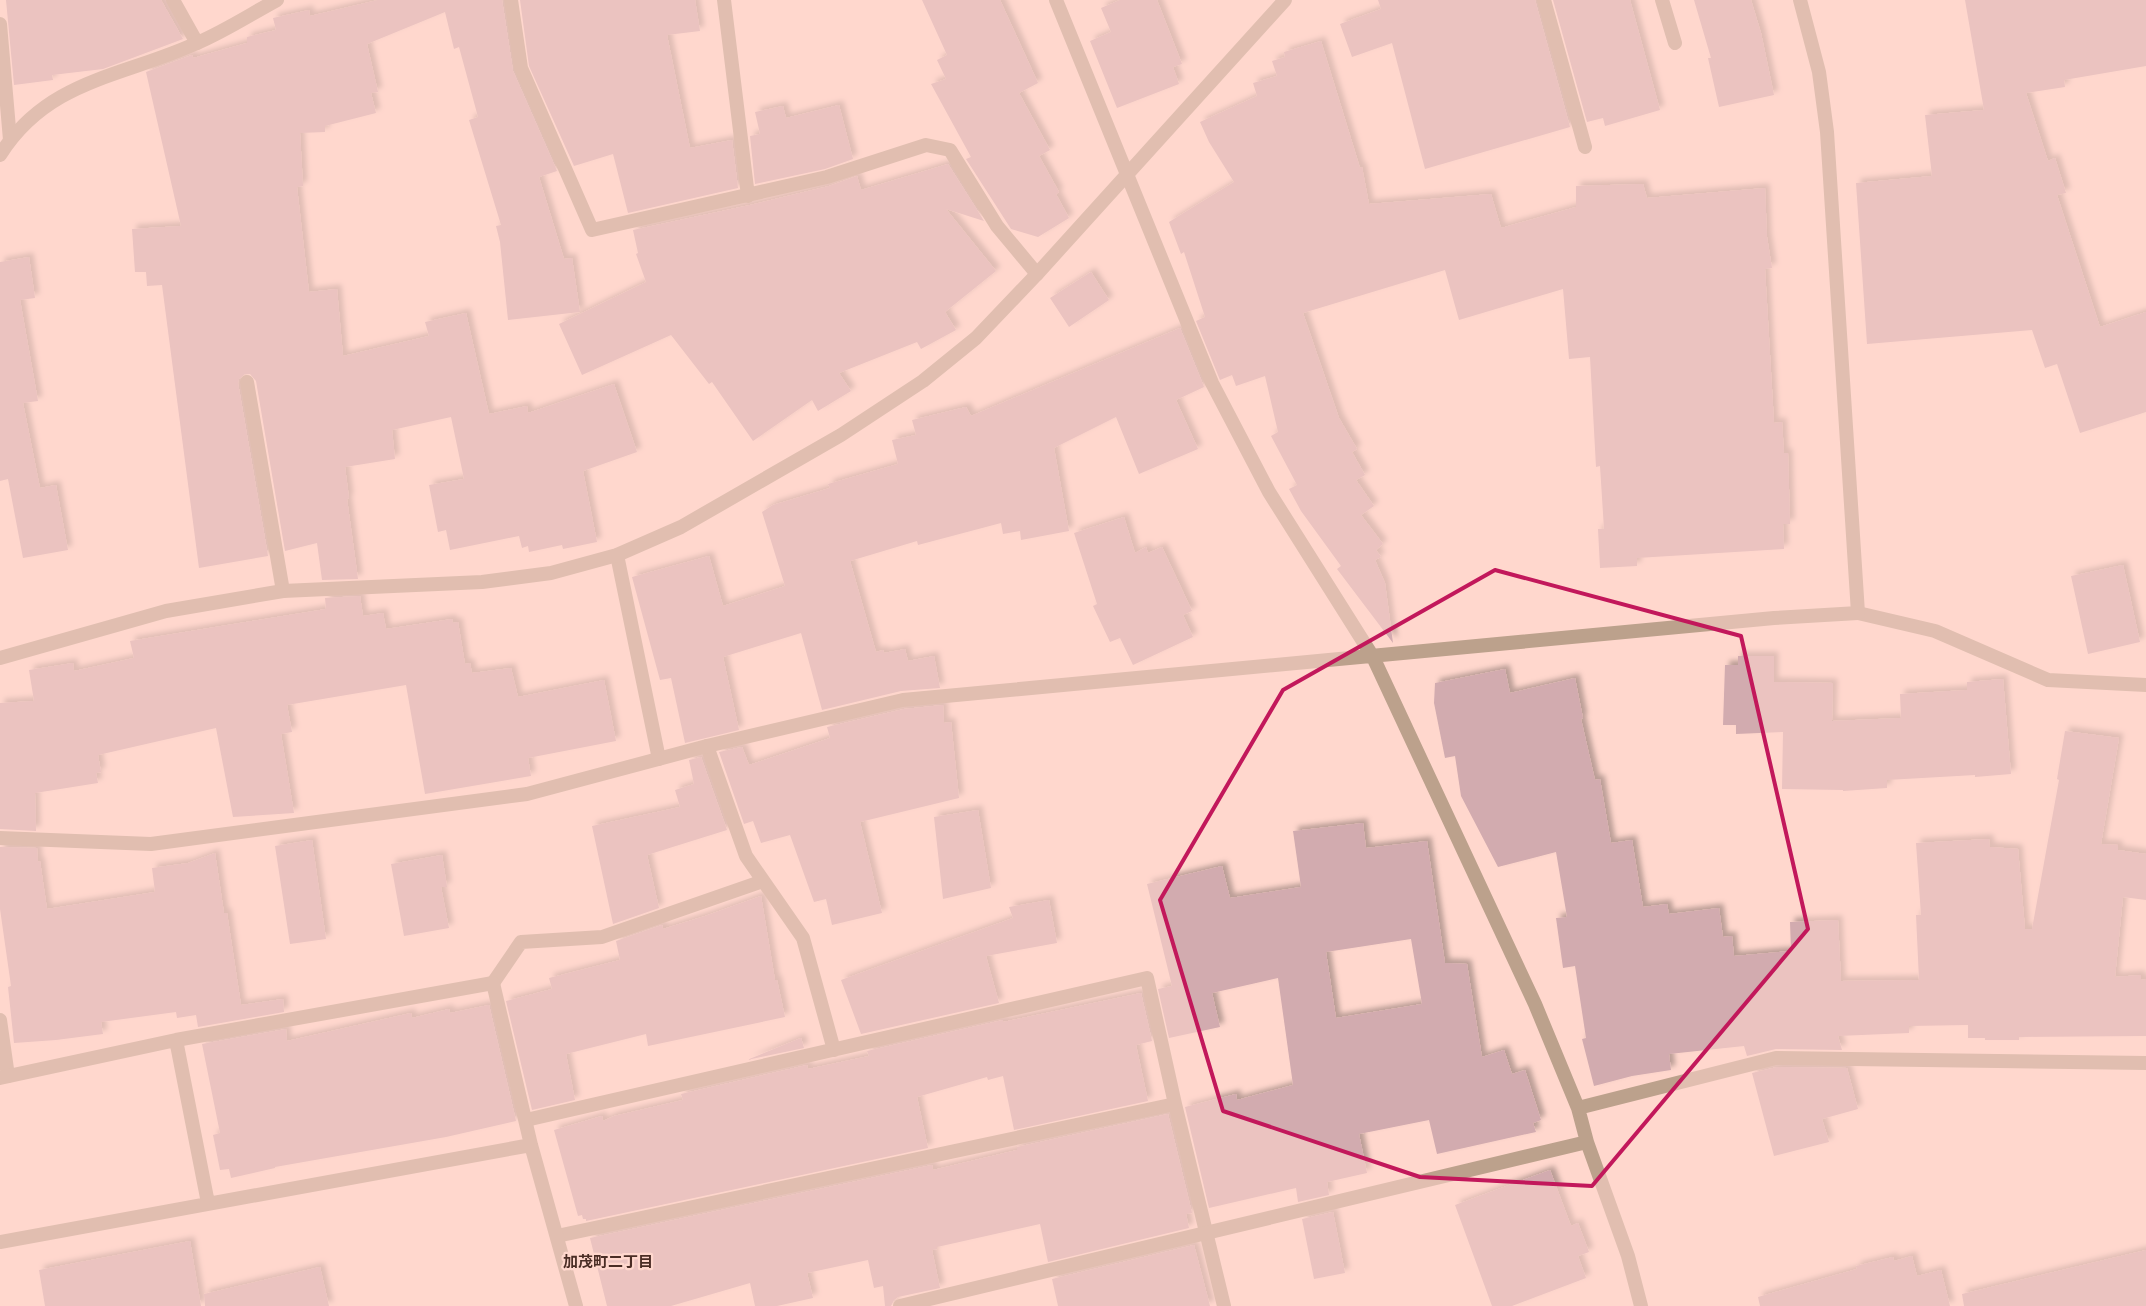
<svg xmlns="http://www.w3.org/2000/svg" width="2146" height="1306" font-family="Manrope,'Noto Sans JP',sans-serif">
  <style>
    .building { fill: #d2abaf; fill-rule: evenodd; filter: url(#shadow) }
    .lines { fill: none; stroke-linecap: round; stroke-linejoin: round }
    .service { stroke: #bca18c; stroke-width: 14 }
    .minor { stroke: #bca18c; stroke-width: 14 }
    .marked { fill: none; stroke: #c2185b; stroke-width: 4; stroke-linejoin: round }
    .labels { text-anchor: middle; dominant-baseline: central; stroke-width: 4.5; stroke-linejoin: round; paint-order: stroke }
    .neighbourhood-label { font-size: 15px; font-weight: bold; fill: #4a2d25; stroke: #ffd7cd }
  </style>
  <defs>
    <filter id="shadow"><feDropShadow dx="4.5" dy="-4.5" stdDeviation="2.5" flood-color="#0004"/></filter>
  </defs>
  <rect width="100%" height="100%" fill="#ffd7cd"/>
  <path class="building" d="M 6,0 L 161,0 L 183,39 L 103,69 L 52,75 L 53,80 L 14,85 Z
    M 378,0 L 502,0 L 513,71 L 557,171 L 539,177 L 564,259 L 572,258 L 580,312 L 508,320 L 500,242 L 496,226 L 501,225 L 469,120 L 478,117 L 459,47 L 454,49 L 445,12 L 367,44 L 378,92 L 371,93 L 376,113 L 325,126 L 325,132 L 300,133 L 303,186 L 297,187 L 309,292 L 337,289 L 343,356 L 429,336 L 425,322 L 466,313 L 489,414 L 527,406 L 528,413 L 614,384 L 637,452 L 583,471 L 597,542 L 563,549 L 562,545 L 529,552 L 528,546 L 522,548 L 519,536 L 450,550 L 446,530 L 438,532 L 429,485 L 464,479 L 451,417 L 392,430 L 395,459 L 345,467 L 349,498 L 347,499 L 358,579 L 322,580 L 317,543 L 285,551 L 256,381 L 250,374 L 245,374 L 239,379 L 238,383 L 268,556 L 199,568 L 162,285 L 147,286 L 146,272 L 135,272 L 132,229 L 181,226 L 146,72 L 192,55 L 193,58 L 247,43 L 247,37 L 276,30 L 273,18 L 309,10 L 310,16 Z
    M 520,0 L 695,0 L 700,31 L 667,35 L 690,148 L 732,140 L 738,188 L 628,213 L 613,154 L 574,166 L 529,66 Z
    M 922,0 L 1000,0 L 1038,83 L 1019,93 L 1050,150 L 1039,156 L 1059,192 L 1056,194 L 1069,218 L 1038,237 L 1011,229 L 966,159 L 971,157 L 931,84 L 946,79 L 937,60 L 947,55 Z
    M 1120,0 L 1157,0 L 1182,64 L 1173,67 L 1179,84 L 1117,108 L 1090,41 L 1111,32 L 1101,8 Z
    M 1378,0 L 1535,0 L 1570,127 L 1425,169 L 1392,43 L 1352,57 L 1340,24 L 1381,9 Z
    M 1553,0 L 1630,0 L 1660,110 L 1605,126 L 1603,118 L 1587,122 Z
    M 1694,0 L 1751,0 L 1761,33 L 1774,95 L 1719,107 L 1708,58 L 1711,58 Z
    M 1965,0 L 2146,0 L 2146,66 L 2064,80 L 2065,87 L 2026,93 L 2048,161 L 2055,158 L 2066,193 L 2057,195 L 2100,327 L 2146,312 L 2146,412 L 2080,433 L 2057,364 L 2045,368 L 2032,330 L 1867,344 L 1856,183 L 1932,176 L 1925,115 L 1984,110 Z
    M 1321,41 L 1360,168 L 1362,167 L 1369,204 L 1491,194 L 1501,228 L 1576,207 L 1576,186 L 1643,184 L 1647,198 L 1765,188 L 1767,237 L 1772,268 L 1765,269 L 1774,423 L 1782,422 L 1784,453 L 1788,453 L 1790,524 L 1783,524 L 1784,549 L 1637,558 L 1637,566 L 1600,568 L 1598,529 L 1604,529 L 1600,466 L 1596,467 L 1590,357 L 1569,359 L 1563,289 L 1459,320 L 1445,270 L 1303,313 L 1339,418 L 1357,449 L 1352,452 L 1365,475 L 1356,480 L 1374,506 L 1361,515 L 1383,544 L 1376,550 L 1381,557 L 1375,560 L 1385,583 L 1393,643 L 1337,569 L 1341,566 L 1301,511 L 1289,489 L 1297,485 L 1271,436 L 1278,432 L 1265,376 L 1236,386 L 1232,375 L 1220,380 L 1196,321 L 1205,317 L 1184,252 L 1181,254 L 1169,222 L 1234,182 L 1209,142 L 1200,122 L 1257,96 L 1253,83 L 1277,76 L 1272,61 L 1285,57 L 1284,52 Z
    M 839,105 L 853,159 L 825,169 L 755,184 L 750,136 L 760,134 L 755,112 L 783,106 L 786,118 Z
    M 948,164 L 984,221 L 946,209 L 996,271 L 945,312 L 956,330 L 921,349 L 917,342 L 839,373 L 851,391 L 818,411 L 812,400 L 753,441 L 712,382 L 709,384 L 671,335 L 582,375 L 559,324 L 646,282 L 636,254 L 638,253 L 633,230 L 750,205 L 829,186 L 857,176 L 861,190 Z
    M 29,257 L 35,298 L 20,300 L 38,401 L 23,403 L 40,488 L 56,485 L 68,550 L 23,558 L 8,479 L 0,481 L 0,262 Z
    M 1091,272 L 1109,300 L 1069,327 L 1050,298 Z
    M 1180,328 L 1204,387 L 1176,400 L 1198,449 L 1139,474 L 1116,417 L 1054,448 L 1069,531 L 1021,540 L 1020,531 L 1003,534 L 1001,523 L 918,545 L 917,541 L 850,561 L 876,652 L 883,650 L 884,653 L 905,649 L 908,661 L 934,656 L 940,688 L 901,691 L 822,710 L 801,633 L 723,657 L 739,730 L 685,743 L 671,678 L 660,680 L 632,577 L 709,556 L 723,606 L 785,586 L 762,512 L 773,505 L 830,488 L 828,484 L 898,464 L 892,440 L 916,435 L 912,420 L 966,407 L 971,416 Z
    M 1124,517 L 1135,553 L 1146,547 L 1148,553 L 1162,547 L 1192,611 L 1183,615 L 1193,637 L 1133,665 L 1120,638 L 1110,642 L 1093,606 L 1097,604 L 1074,533 Z
    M 2123,565 L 2140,642 L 2088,654 L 2071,576 Z
    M 360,596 L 363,616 L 383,613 L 386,629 L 452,619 L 453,623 L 458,622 L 465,664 L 470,663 L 472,673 L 511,668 L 518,697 L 604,680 L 616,741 L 528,758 L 531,776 L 425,794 L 406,685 L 287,705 L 292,732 L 281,734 L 294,813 L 233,817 L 216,728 L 98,755 L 101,772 L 96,773 L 98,783 L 35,793 L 36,831 L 0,829 L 0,703 L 34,701 L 29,670 L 73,663 L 74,671 L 134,658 L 130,641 L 326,609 L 325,598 Z
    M 1738,656 L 1774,656 L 1774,682 L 1833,683 L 1832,721 L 1901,718 L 1900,694 L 1967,690 L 1967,682 L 2003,679 L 2011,774 L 1975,777 L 1975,775 L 1887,780 L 1887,788 L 1843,791 L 1843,790 L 1782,789 L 1783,732 L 1736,734 L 1736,725 L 1723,725 L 1725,665 L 1738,665 Z
    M 1505,669 L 1510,693 L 1575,678 L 1583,718 L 1581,719 L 1595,780 L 1600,779 L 1611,843 L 1632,840 L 1643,907 L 1667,904 L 1669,914 L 1719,908 L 1723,937 L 1732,936 L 1734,956 L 1791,951 L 1790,922 L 1838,920 L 1841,981 L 1919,980 L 1916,915 L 1921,915 L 1916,843 L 1989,839 L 1990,847 L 2018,849 L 2025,929 L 2032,929 L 2059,780 L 2057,779 L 2065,731 L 2119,738 L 2101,844 L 2118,845 L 2118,850 L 2146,854 L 2146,900 L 2123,897 L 2115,977 L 2141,975 L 2141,980 L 2146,979 L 2146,1036 L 2019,1037 L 2019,1040 L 1985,1040 L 1985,1038 L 1968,1038 L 1968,1025 L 1909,1026 L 1909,1033 L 1838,1036 L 1842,1050 L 1776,1049 L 1747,1056 L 1744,1046 L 1669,1054 L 1671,1070 L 1632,1076 L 1594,1086 L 1582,1039 L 1586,1038 L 1575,966 L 1563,968 L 1556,918 L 1567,917 L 1556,852 L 1498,867 L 1461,796 L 1455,756 L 1445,758 L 1434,703 L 1435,683 Z
    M 943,705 L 944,723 L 951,722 L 959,798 L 860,822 L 882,913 L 832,925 L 826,899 L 814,902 L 790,835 L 761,843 L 753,821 L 744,824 L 719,752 L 742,747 L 749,765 L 830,738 L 827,727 L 904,709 Z
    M 701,757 L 727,830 L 647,855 L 659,908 L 613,924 L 592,826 L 680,807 L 675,790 L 694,784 L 689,760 Z
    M 978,810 L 991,888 L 943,899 L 934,817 Z
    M 1363,823 L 1366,848 L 1427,841 L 1445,963 L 1467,964 L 1482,1057 L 1504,1050 L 1512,1074 L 1525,1070 L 1541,1120 L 1533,1123 L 1536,1132 L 1437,1154 L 1429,1120 L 1359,1134 L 1367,1173 L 1327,1182 L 1329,1195 L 1298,1202 L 1296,1188 L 1209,1208 L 1185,1107 L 1236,1094 L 1237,1100 L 1293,1085 L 1278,978 L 1212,993 L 1220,1027 L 1169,1038 L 1158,989 L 1172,986 L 1147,884 L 1222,866 L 1230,898 L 1301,887 L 1293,831 ZM 1411,939 L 1422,1004 L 1336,1018 L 1326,952 Z
    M 312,840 L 326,939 L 290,944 L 275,846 Z
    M 0,847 L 37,848 L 38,862 L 40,861 L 47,909 L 155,892 L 152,868 L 188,863 L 215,853 L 224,913 L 227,913 L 241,1005 L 283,999 L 284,1012 L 198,1027 L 196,1015 L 177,1018 L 176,1012 L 101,1022 L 103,1034 L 56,1040 L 14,1043 L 8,987 L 11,986 L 0,909 Z
    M 442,855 L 447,887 L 441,887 L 449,928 L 404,936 L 391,864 Z
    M 761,896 L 775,980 L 777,980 L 785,1017 L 648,1046 L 646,1034 L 566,1054 L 575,1100 L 532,1110 L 506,1001 L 552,989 L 549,978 L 620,960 L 616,941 L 662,925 L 663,929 L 705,916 Z
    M 1049,900 L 1057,943 L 986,956 L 999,1003 L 861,1034 L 841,980 L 1013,918 L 1009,907 Z
    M 1141,993 L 1152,1041 L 1136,1045 L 1148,1101 L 1014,1130 L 1003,1076 L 988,1080 L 987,1077 L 917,1097 L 928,1148 L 586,1221 L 586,1219 L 583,1219 L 582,1215 L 578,1216 L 554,1130 L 602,1116 L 603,1121 L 614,1116 L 683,1100 L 681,1094 L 807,1065 L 808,1069 L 869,1056 L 867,1051 L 1003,1020 L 1003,1022 Z
    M 489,1005 L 516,1121 L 446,1137 L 275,1167 L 275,1168 L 231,1178 L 229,1169 L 220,1170 L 213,1135 L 220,1133 L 202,1044 L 286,1029 L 287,1041 L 411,1013 L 412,1018 L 449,1009 L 450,1013 Z
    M 801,1038 L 804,1048 L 747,1060 Z
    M 1777,1067 L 1847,1068 L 1858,1109 L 1822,1119 L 1829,1142 L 1774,1156 L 1752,1073 Z
    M 1168,1114 L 1192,1213 L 1186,1214 L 1189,1228 L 1048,1262 L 1040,1224 L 937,1247 L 937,1249 L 932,1250 L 940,1288 L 898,1297 L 894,1300 L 891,1306 L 885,1306 L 883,1286 L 874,1288 L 868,1260 L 807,1273 L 813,1298 L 777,1306 L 755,1306 L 750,1283 L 671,1306 L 607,1306 L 590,1238 L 932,1165 L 933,1170 L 1017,1150 L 1017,1147 Z
    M 1550,1170 L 1571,1226 L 1578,1223 L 1589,1252 L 1578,1256 L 1586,1278 L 1512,1306 L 1492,1306 L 1455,1205 Z
    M 1333,1212 L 1345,1273 L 1314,1279 L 1302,1219 Z
    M 190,1241 L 201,1306 L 45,1306 L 39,1270 Z
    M 1194,1245 L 1210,1306 L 1058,1306 L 1052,1279 Z
    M 2146,1250 L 2146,1306 L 1964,1306 L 1962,1294 Z
    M 1912,1256 L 1917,1276 L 1941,1270 L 1950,1306 L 1760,1306 L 1758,1297 L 1857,1269 L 1856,1266 L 1893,1257 L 1894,1261 Z
    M 320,1267 L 329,1306 L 205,1306 L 204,1294 Z"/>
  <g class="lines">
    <path class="service" d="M 173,0 L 197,43
      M 511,0 L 521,68 L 592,230 L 827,177 L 926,145 L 950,150 L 997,226 L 1037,274
      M 724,0 L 748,196
      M 0,24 L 10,140
      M 247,382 L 283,591
      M 617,555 L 659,759
      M 1858,613 L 1935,631 L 2048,680 L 2146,685
      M 707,746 L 746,856 L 803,938 L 834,1050
      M 493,983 L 521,942 L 602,937 L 763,881
      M 0,1020 L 8,1076
      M 526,1120 L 1147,978 L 1175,1104 L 1224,1306
      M 557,1236 L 1175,1104"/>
    <path class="minor" d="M 1056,0 L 1212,383 L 1269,492 L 1373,657 L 1535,1004 L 1578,1108 L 1587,1142 L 1628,1256 L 1641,1306
      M 1544,0 L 1585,147
      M 1662,0 L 1675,43
      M 0,155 C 48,79 123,77 197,43 C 225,31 251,14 277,0
      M 0,658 L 166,611 L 283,591 L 482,582 L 551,573 L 617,555 L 681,527 L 841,435 L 923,381 L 976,338 L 1037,274 L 1285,0
      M 0,838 L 151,844 L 527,794 L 707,746 L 903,700 L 1774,618 L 1858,613 L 1827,132 L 1819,72 L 1800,0
      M 176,1040 L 208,1203
      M 0,1078 L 176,1040 L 493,983 L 531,1145 L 576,1306
      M 1578,1108 L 1776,1058 L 2146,1063
      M 0,1242 L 531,1145
      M 900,1306 L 1587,1142"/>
  </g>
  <path d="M0 0H2146V1306H0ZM 1495,570 L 1741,636 L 1808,929 L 1592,1186 L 1420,1177 L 1223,1111 L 1160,900 L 1283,690 Z" fill="#ffd7cd" fill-opacity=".55" fill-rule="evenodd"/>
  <path class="marked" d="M 1495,570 L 1741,636 L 1808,929 L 1592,1186 L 1420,1177 L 1223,1111 L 1160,900 L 1283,690 Z"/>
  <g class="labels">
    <g class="neighbourhood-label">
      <text x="608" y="1261">加茂町二丁目</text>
    </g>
  </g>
</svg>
